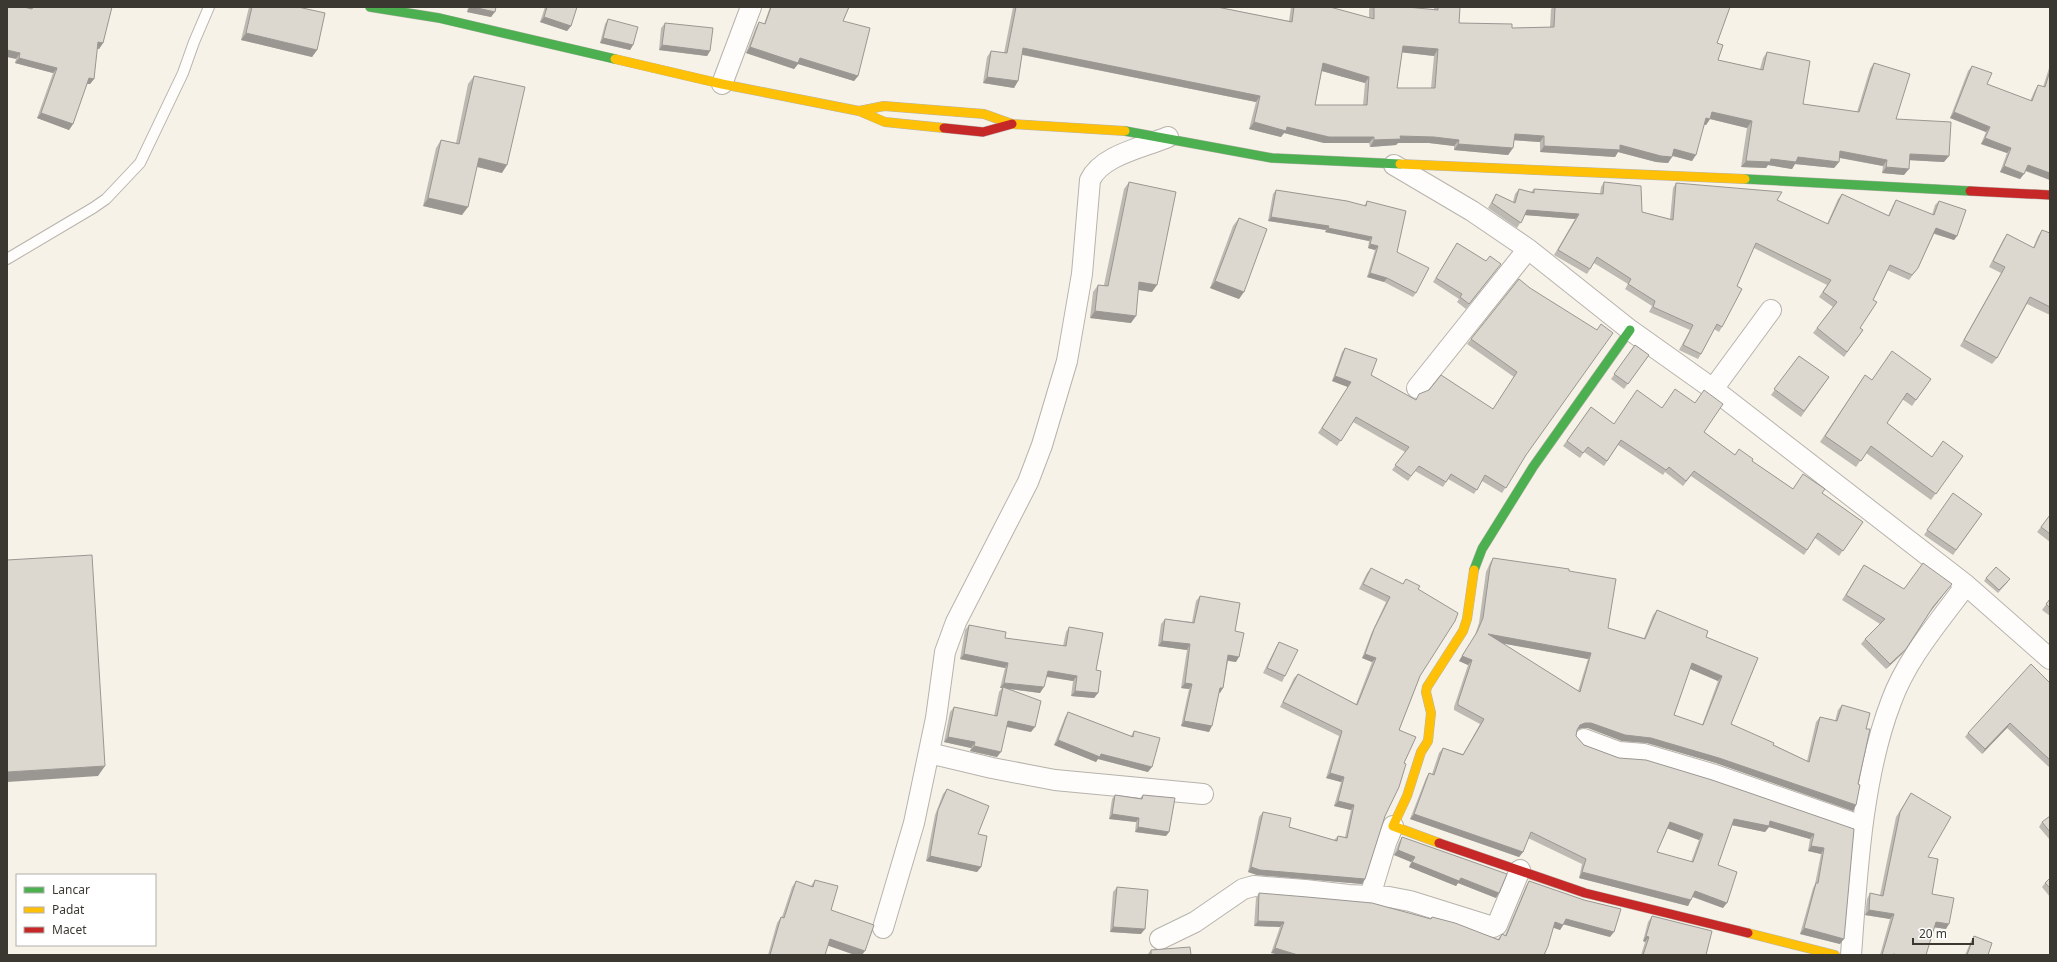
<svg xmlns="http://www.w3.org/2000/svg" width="2057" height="962" font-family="'Noto Sans',sans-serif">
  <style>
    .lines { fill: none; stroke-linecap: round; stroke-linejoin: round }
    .lane-casing { stroke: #b7b3ac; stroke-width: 12 }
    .street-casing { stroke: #b7b3ac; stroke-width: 22 }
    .fast-casing { stroke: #b7b3ac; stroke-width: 10 }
    .slow-casing { stroke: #b7b3ac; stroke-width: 10 }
    .jam-casing { stroke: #b7b3ac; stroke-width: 10 }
    .lane { stroke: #fefdfc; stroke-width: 10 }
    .street { stroke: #fefdfc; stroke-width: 20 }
    .fast { stroke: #4caf50; stroke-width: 9 }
    .slow { stroke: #ffc107; stroke-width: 9 }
    .jam { stroke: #c62828; stroke-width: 9 }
    .wall { fill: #bdbab3; fill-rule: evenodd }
    .shaded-wall { fill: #9a9792 }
    .building { fill: #dcd8d0; stroke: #9a9792; fill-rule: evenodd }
  </style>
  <rect width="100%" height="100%" fill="#f6f2e8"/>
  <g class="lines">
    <g class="lane-casing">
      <path id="lane" d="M 7,259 L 93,208 L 106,199 L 140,163 L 183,73 L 194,42 L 209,7"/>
    </g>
    <g class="street-casing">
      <path id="street" d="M 722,84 L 751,7
        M 1394,165 L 1472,211 L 1528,249 L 1630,330 L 1713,389 L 1966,585 L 2050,659
        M 1417,388 L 1528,249
        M 1713,389 L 1771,310
        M 1584,739 L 1619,752 L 1644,754 L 1712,774 L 1862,826
        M 929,753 L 992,768 L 1055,780 L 1203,794
        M 1370,896 L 1386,843 L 1393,826
        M 883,928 L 914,823 L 936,718 L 945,652 L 956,622 L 1028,482 L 1042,445 L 1067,361 L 1082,274 L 1090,180 C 1102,155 1142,148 1168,137
        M 1160,939 L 1195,922 L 1243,889 L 1254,886 L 1305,890 L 1349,895 L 1389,897 L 1410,901 L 1493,927 L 1497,925 L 1520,870
        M 1851,955 C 1857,874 1862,778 1891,702 C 1907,658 1939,622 1966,585"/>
    </g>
    <g class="fast-casing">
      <path id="fast" d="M 370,7 L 439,18 L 615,59
        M 1125,131 L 1272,158 L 1400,164
        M 1745,179 L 1970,191
        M 1474,570 L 1482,549 L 1533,467 L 1630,330"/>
    </g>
    <g class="slow-casing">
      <path id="slow" d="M 615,59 L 722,84 L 859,111 L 885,122 L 944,128
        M 859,111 L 884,106 L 984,114 L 1012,124 L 1125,131
        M 1400,164 L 1745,179
        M 1439,843 L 1393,826 L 1407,796 L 1421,752 L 1428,741 L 1431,713 L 1426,692 L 1427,687 L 1463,631 L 1467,619 L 1474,570
        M 1748,933 L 1835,955"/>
    </g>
    <g class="jam-casing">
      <path id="jam" d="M 944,128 L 983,132 L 1012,124
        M 1970,191 L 2050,195
        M 1439,843 L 1585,893 L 1748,933"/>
    </g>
    <use href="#lane" class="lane"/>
    <use href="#street" class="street"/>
    <use href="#fast" class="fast"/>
    <use href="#slow" class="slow"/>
    <use href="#jam" class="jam"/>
  </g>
  <path class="wall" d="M 30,7 L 112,7 L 103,43 L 99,49 L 97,49 L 94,79 L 90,84 L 87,84 L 73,124 L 69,130 L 37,118 L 53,73 L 15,63 Z
    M 249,7 L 298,7 L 317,50 L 312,57 L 241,40 Z
    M 468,7 L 496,7 L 491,17 L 467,12 Z
    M 545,7 L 577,7 L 571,26 L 567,31 L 540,22 Z
    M 770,7 L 849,7 L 843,21 L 858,76 L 854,81 L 798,64 L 794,69 L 746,53 L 756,27 L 759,22 L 764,24 Z
    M 1013,7 L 1217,7 L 1289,21 L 1291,7 L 1330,7 L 1369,18 L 1369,9 L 1371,7 L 1407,7 L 1434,10 L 1434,7 L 1460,7 L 1459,23 L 1512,28 L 1550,27 L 1551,9 L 1553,7 L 1730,7 L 1717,43 L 1718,60 L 1760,69 L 1763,58 L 1767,52 L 1803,104 L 1857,112 L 1870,69 L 1874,63 L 1896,119 L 1944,162 L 1910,160 L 1904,175 L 1882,173 L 1883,166 L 1839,158 L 1839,162 L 1834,168 L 1795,164 L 1792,169 L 1768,165 L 1766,168 L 1741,167 L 1747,128 L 1710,119 L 1706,125 L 1704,124 L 1692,161 L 1672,156 L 1668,163 L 1656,162 L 1618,152 L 1615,157 L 1540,152 L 1540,142 L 1514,140 L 1513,148 L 1508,155 L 1454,150 L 1454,146 L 1429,143 L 1398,143 L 1396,145 L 1370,147 L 1369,143 L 1324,143 L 1284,133 L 1281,137 L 1249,129 L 1256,102 L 1022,55 L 1018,81 L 1014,88 L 983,83 L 987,57 L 991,51 L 1004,53 ZM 1402,52 L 1434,56 L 1431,88 L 1397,88 ZM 1322,71 L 1365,83 L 1363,105 L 1315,105 Z
    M 608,19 L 633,45 L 630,50 L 600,43 L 605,24 Z
    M 665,23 L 710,51 L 707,56 L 659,50 L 661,28 Z
    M 2050,65 L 2050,180 L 2025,171 L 2020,179 L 2000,172 L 2007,153 L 1981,144 L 1986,132 L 1950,118 L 1968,71 L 1972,66 L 1987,84 L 2030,101 L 2035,90 L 2038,85 L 2043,87 Z
    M 474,76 L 502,173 L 477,167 L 462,215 L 423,206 L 436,148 L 441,140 L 456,143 L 468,84 Z
    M 1129,182 L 1152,292 L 1138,290 L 1131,323 L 1090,318 L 1093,292 L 1098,285 L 1104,285 L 1124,189 Z
    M 1604,182 L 1642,212 L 1670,219 L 1673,188 L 1676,183 L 1777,200 L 1827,224 L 1838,199 L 1842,194 L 1888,216 L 1893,205 L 1896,200 L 1932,215 L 1935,205 L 1939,201 L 1957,236 L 1954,240 L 1934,234 L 1918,268 L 1909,280 L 1887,270 L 1860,328 L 1863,330 L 1844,357 L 1813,333 L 1833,307 L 1819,297 L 1827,285 L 1754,248 L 1737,286 L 1722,327 L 1719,332 L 1714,329 L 1701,354 L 1698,359 L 1679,350 L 1690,330 L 1649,312 L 1652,306 L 1625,289 L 1628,284 L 1594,263 L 1587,274 L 1554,255 L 1575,219 L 1525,215 L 1517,228 L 1488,208 L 1493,199 L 1496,194 L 1513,202 L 1515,194 L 1519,189 L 1531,192 L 1534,189 L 1600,194 L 1601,187 Z
    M 1276,190 L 1364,206 L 1367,201 L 1397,252 L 1416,293 L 1413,297 L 1384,282 L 1367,277 L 1375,250 L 1368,248 L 1369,241 L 1325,232 L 1326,230 L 1268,221 L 1273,194 Z
    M 1239,218 L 1239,299 L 1210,288 L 1233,226 Z
    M 2042,230 L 2050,233 L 2050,315 L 2027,304 L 1997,358 L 1992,364 L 1960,346 L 2001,273 L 1989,267 L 2003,240 L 2007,234 L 2033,248 L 2038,236 Z
    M 1457,243 L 1486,261 L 1501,264 L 1466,309 L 1457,302 L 1459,299 L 1433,282 Z
    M 1519,279 L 1526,455 L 1502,493 L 1482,481 L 1474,494 L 1448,479 L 1443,487 L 1415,471 L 1408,481 L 1392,470 L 1405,452 L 1353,422 L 1337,446 L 1318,433 L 1348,387 L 1332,381 L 1342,352 L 1345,348 L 1371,375 L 1415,400 L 1493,409 L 1514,377 L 1467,344 Z
    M 1635,345 L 1649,355 L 1624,389 L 1611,379 Z
    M 1799,356 L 1829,377 L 1801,417 L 1771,395 Z
    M 1865,375 L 1872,380 L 1931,379 L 1912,406 L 1902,399 L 1887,423 L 1932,457 L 1963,456 L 1931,500 L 1866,453 L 1856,467 L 1820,442 Z
    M 1591,407 L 1614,424 L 1662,408 L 1704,432 L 1735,455 L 1752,461 L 1793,489 L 1822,493 L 1863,522 L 1839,556 L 1815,538 L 1804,555 L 1691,476 L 1683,486 L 1665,472 L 1663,475 L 1618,445 L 1604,466 L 1584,452 L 1580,458 L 1563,446 Z
    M 1953,493 L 1982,514 L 1953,555 L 1924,535 Z
    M 2050,515 L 2050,542 L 2037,532 Z
    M 1493,558 L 1569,571 L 1608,628 L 1644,638 L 1653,615 L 1657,610 L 1706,637 L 1758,658 L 1731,724 L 1807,761 L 1816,722 L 1820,717 L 1835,721 L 1838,710 L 1842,705 L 1866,729 L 1858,784 L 1856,805 L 1853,811 L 1716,763 L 1647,743 L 1622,741 L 1588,728 L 1582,728 L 1577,730 L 1576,736 L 1584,745 L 1619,758 L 1854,829 L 1840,944 L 1800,934 L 1813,888 L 1815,884 L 1821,854 L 1808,851 L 1810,839 L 1769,827 L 1765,832 L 1732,825 L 1718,865 L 1723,908 L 1692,897 L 1691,900 L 1688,906 L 1579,878 L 1582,864 L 1528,838 L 1523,852 L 1519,857 L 1410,819 L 1426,778 L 1429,773 L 1432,774 L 1439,753 L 1443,748 L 1463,754 L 1480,724 L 1454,710 L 1454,707 L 1468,665 L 1459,661 L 1474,638 L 1479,623 L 1486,572 L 1490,563 ZM 1501,643 L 1588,659 L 1578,691 ZM 1690,669 L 1718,681 L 1702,725 L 1674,715 ZM 1668,828 L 1699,840 L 1691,862 L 1657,852 Z
    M 1864,565 L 1904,589 L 1948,589 L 1931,611 L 1902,654 L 1886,669 L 1861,644 L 1865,639 L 1880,624 L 1842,600 Z
    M 1371,568 L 1403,584 L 1406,579 L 1418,589 L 1420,676 L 1399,730 L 1404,763 L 1385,816 L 1362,884 L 1257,875 L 1248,872 L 1259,817 L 1263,812 L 1289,827 L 1334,840 L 1338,836 L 1345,837 L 1351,810 L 1334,806 L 1341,782 L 1326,778 L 1339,736 L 1280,707 L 1294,678 L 1298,674 L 1356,704 L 1372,662 L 1362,658 L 1371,634 L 1386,602 L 1359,589 L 1367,573 Z
    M 1986,578 L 2008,582 L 1998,593 L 1984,581 Z
    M 1200,596 L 1235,631 L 1236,662 L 1228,661 L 1223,688 L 1219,693 L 1209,732 L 1181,726 L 1189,689 L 1181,688 L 1187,650 L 1158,646 L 1161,624 L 1165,619 L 1192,622 L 1196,601 Z
    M 2050,599 L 2050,616 L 2042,610 Z
    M 969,625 L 1005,638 L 1063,646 L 1066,632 L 1069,627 L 1096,670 L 1098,693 L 1094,698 L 1071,696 L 1073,681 L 1046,677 L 1040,693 L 1009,689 L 1031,732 L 1006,727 L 997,757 L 970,751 L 971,748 L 944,742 L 950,712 L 954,707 L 994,716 L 999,692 L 1002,688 L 1000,688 L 1005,668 L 960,659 L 965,630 Z
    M 1279,642 L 1285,676 L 1282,682 L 1263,673 L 1276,647 Z
    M 2050,683 L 2050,768 L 2007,728 L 1982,754 L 1965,737 L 1968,733 Z
    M 1068,712 L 1131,736 L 1134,731 L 1148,772 L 1098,759 L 1096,762 L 1054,745 L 1065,717 Z
    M 947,789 L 978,834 L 981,867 L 977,872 L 926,861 L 935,815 L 943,794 Z
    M 1911,793 L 1928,857 L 1932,894 L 1946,929 L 1934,927 L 1926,955 L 1880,955 L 1890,919 L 1865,915 L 1867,899 L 1870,893 L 1880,895 L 1896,817 Z
    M 1115,795 L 1140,798 L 1143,795 L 1169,832 L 1166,836 L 1135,832 L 1136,822 L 1109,819 L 1112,799 Z
    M 2050,816 L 2050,840 L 2039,827 L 2042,822 Z
    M 1402,837 L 1496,898 L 1458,883 L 1456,886 L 1409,867 L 1411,862 L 1394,855 L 1399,842 Z
    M 2050,878 L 2050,897 L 2042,887 L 2045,883 Z
    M 815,880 L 831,910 L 862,955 L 855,955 L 828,945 L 825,955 L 768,955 L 777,923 L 781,917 L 782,917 L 792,887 L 796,881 L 811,886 Z
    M 1529,881 L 1610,937 L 1564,924 L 1560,930 L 1553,927 L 1548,946 L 1271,953 L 1280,927 L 1254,926 L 1256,898 L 1259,893 L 1430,919 L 1432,917 L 1498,939 L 1502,934 L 1505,935 L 1526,886 Z
    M 1117,887 L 1141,934 L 1110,932 L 1113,892 Z
    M 1652,916 L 1706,955 L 1641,955 L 1645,942 L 1643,941 L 1648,922 Z
    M 1974,936 L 1988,955 L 1965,955 L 1971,941 Z
    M 1151,950 L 1191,955 L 1147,955 Z"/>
  <path class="shaded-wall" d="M 470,7 L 473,7 L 495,12 L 491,17 L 467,12 Z
    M 544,17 L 571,26 L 567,31 L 540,22 Z
    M 246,33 L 317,50 L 312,57 L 241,40 Z
    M 603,38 L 633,45 L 630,50 L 600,43 Z
    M 98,42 L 103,43 L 99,49 L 94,48 Z
    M 662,45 L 710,51 L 707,56 L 659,50 Z
    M 1403,46 L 1438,49 L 1434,56 L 1398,52 Z
    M 750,47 L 800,58 L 858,76 L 854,81 L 798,64 L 794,69 L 746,53 Z
    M 1023,48 L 1260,96 L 1256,102 L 1019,54 Z
    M 7,50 L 20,53 L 16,59 L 7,57 Z
    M 19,58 L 57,68 L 53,73 L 15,63 Z
    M 1323,63 L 1369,77 L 1365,83 L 1318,70 Z
    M 987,77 L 1018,81 L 1014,88 L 983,83 Z
    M 89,78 L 94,79 L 90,84 L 85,84 Z
    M 1712,112 L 1752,121 L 1747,128 L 1710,119 L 1706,125 L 1701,124 L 1706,118 Z
    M 1954,112 L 1990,127 L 1986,132 L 1950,118 Z
    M 41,113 L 73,124 L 69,130 L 37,118 Z
    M 1254,122 L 1287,127 L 1374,137 L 1369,143 L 1324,143 L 1284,133 L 1281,137 L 1249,129 Z
    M 1515,134 L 1544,136 L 1540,142 L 1510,140 Z
    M 1400,136 L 1434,137 L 1459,140 L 1454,146 L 1429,143 L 1398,143 L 1396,145 L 1370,147 L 1374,140 Z
    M 1985,138 L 2011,148 L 2007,153 L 1981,144 Z
    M 1458,144 L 1513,148 L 1508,155 L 1454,150 Z
    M 1620,145 L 1672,157 L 1668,163 L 1656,162 L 1618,152 L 1615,157 L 1540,152 L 1544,146 Z
    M 1674,149 L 1696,155 L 1692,161 L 1670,155 Z
    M 1840,151 L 1887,160 L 1883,166 L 1836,157 Z
    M 1910,154 L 1949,156 L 1944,162 L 1906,160 Z
    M 1798,157 L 1839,162 L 1834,168 L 1795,164 L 1792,169 L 1768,165 L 1766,168 L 1741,167 L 1746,161 Z
    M 479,158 L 507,165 L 502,173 L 474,166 Z
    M 2028,165 L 2050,173 L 2050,180 L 2024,170 Z
    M 2004,166 L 2024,174 L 2020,179 L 2000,172 Z
    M 1886,167 L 1909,169 L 1904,175 L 1882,173 Z
    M 428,198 L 468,207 L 462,215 L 423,206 Z
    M 1527,210 L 1579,214 L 1575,219 L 1524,215 Z
    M 1271,217 L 1329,226 L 1326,230 L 1268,221 Z
    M 1328,228 L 1372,237 L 1369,241 L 1325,232 Z
    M 1936,228 L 1957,236 L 1954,240 L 1933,233 Z
    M 1370,244 L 1378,246 L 1375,250 L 1368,248 Z
    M 1370,273 L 1387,278 L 1384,282 L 1367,277 Z
    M 1215,281 L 1244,292 L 1239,299 L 1210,288 Z
    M 1139,282 L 1157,285 L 1152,292 L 1134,289 Z
    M 1095,311 L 1136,316 L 1131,323 L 1090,318 Z
    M 1335,376 L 1351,382 L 1348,387 L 1332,381 Z
    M 1952,584 L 1948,589 L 1930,612 L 1933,607 Z
    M 1488,634 L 1591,653 L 1588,659 L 1484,640 Z
    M 1162,641 L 1190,644 L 1187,650 L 1158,646 Z
    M 1906,649 L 1902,654 L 1886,669 L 1890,664 Z
    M 964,654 L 1008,663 L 1005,668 L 960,659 Z
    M 1365,654 L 1376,658 L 1372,662 L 1362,658 Z
    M 1228,655 L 1239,657 L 1236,662 L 1225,660 Z
    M 1462,656 L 1472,660 L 1468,665 L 1459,661 Z
    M 1692,663 L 1722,676 L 1718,681 L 1688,668 Z
    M 1048,671 L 1077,676 L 1073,681 L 1044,676 Z
    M 1004,683 L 1044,687 L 1040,693 L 1003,688 L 1003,687 L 1002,688 L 1000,688 Z
    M 1185,683 L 1192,684 L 1189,689 L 1181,688 Z
    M 1220,688 L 1223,688 L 1220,693 L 1217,693 Z
    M 1075,691 L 1098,693 L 1094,698 L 1071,696 Z
    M 1008,721 L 1035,727 L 1031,732 L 1004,726 Z
    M 1184,721 L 1212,726 L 1209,732 L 1181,726 Z
    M 1585,723 L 1591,723 L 1651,738 L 1719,758 L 1856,805 L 1853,811 L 1716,763 L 1647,743 L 1622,741 L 1588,728 L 1582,728 L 1576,730 L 1580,725 Z
    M 2010,723 L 2007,728 L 1982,754 L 1985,749 Z
    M 948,737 L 975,742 L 971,748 L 944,742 Z
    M 1058,740 L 1101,754 L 1152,767 L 1148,772 L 1098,759 L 1096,762 L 1054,745 Z
    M 974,746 L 1001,752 L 997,757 L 970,751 Z
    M 105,766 L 98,776 L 7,782 L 7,772 Z
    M 1330,773 L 1344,777 L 1341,782 L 1326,778 Z
    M 1338,801 L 1354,805 L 1351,810 L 1334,806 Z
    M 1112,814 L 1139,818 L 1136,822 L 1109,819 Z
    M 1414,814 L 1523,852 L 1519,857 L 1410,819 Z
    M 1734,819 L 1770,821 L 1814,834 L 1810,839 L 1769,827 L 1765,832 L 1731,825 Z
    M 1670,822 L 1703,834 L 1699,840 L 1666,828 Z
    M 1138,827 L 1169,832 L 1166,836 L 1135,832 Z
    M 1811,846 L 1824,848 L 1821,854 L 1808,851 Z
    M 1398,850 L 1415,857 L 1411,862 L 1394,855 Z
    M 930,856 L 981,867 L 977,872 L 926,861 Z
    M 1412,862 L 1461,878 L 1499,893 L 1496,898 L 1458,883 L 1456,886 L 1409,867 Z
    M 1251,867 L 1365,879 L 1362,884 L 1257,875 L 1248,872 Z
    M 1582,872 L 1691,900 L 1688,906 L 1579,878 Z
    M 1695,891 L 1727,903 L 1723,908 L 1691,896 Z
    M 1869,910 L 1894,914 L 1890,919 L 1865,915 Z
    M 1566,919 L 1614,932 L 1610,937 L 1562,924 Z
    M 1258,921 L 1284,922 L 1280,927 L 1254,926 Z
    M 1555,922 L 1563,925 L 1560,930 L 1551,927 Z
    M 1936,922 L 1949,924 L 1946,929 L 1932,927 Z
    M 1113,927 L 1145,929 L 1141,934 L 1110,932 Z
    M 1804,928 L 1844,939 L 1840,944 L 1800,934 Z
    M 1646,936 L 1649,937 L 1645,942 L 1643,941 Z
    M 830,939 L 865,951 L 862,955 L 855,955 L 826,945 Z
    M 1275,948 L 1298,955 L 1279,955 L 1271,953 Z"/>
  <path class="building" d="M 7,7 L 24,7 L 32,9 L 33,7 L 112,7 L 103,43 L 98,42 L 94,79 L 89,78 L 73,124 L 41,113 L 57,68 L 19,58 L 20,53 L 7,50 Z
    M 252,7 L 298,7 L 325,13 L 317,50 L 246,33 Z
    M 473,7 L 496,7 L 495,12 Z
    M 547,7 L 577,7 L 571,26 L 544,17 Z
    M 771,7 L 849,7 L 843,21 L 870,28 L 858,76 L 800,58 L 798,63 L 750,47 L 759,22 L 765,24 Z
    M 1016,7 L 1217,7 L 1292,22 L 1294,7 L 1330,7 L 1374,19 L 1374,7 L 1407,7 L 1438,10 L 1438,7 L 1460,7 L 1459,23 L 1512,24 L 1512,28 L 1554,27 L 1555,7 L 1730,7 L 1717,43 L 1723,45 L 1718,60 L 1763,70 L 1767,52 L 1810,61 L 1803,104 L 1859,112 L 1874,63 L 1910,74 L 1896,119 L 1951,122 L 1949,156 L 1910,154 L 1909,169 L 1886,167 L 1887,160 L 1840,151 L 1839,162 L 1798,157 L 1796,162 L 1771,159 L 1770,162 L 1746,161 L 1752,121 L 1712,112 L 1710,119 L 1706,118 L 1696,155 L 1674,149 L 1672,157 L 1661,156 L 1620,145 L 1620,150 L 1544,146 L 1544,136 L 1515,134 L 1513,148 L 1458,144 L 1459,140 L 1434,137 L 1400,136 L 1401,139 L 1374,140 L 1374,137 L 1329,137 L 1287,127 L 1286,131 L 1254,122 L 1260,96 L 1023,48 L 1018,81 L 987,77 L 991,51 L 1007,53 ZM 1403,46 L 1438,49 L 1435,88 L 1397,88 ZM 1323,63 L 1369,77 L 1367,105 L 1315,105 Z
    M 608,19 L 638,27 L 633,45 L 603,38 Z
    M 665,23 L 713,28 L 710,51 L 662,45 Z
    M 1972,66 L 1992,73 L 1987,84 L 2032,101 L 2038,85 L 2045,87 L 2050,71 L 2050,173 L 2028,165 L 2024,174 L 2004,166 L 2011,148 L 1985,138 L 1990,127 L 1954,112 Z
    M 474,76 L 525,87 L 507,165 L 479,158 L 468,207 L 428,198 L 441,140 L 459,144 Z
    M 1129,182 L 1176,192 L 1157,285 L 1139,282 L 1136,316 L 1095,311 L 1098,285 L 1108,286 Z
    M 1604,182 L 1641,186 L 1642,212 L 1673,220 L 1676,183 L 1782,192 L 1777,200 L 1828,224 L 1842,194 L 1889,216 L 1896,200 L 1934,215 L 1939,201 L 1966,210 L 1957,236 L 1936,228 L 1918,268 L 1912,275 L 1890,265 L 1873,300 L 1877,302 L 1860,328 L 1863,330 L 1847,352 L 1817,328 L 1837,302 L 1823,292 L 1831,280 L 1756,243 L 1737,286 L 1742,289 L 1722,327 L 1717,324 L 1701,354 L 1683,345 L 1693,325 L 1653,307 L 1655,301 L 1628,284 L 1631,279 L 1597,257 L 1590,269 L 1558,250 L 1579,214 L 1527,210 L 1521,223 L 1492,203 L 1496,194 L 1515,203 L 1519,189 L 1534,193 L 1534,189 L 1603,194 Z
    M 1276,190 L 1347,201 L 1366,206 L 1367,201 L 1406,211 L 1397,252 L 1429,268 L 1416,293 L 1387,278 L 1370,273 L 1378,246 L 1370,244 L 1372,237 L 1328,228 L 1329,226 L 1271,217 Z
    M 1239,218 L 1267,229 L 1244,292 L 1215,281 Z
    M 2042,230 L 2050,233 L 2050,307 L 2030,297 L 1997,358 L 1964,340 L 2005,267 L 1993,261 L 2007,234 L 2034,248 Z
    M 1457,243 L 1486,261 L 1490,256 L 1501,264 L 1469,304 L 1460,297 L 1462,294 L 1436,278 Z
    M 1519,279 L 1530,288 L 1597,330 L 1601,324 L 1613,333 L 1526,455 L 1506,488 L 1485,475 L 1477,490 L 1451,474 L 1446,482 L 1419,466 L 1411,476 L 1395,465 L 1409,447 L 1356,417 L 1341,441 L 1322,428 L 1351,382 L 1335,376 L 1345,348 L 1377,359 L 1371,375 L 1416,400 L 1419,394 L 1429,390 L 1441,375 L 1493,409 L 1517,372 L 1471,339 Z
    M 1635,345 L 1649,355 L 1628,384 L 1614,374 Z
    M 1892,351 L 1931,379 L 1916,400 L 1907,393 L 1887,423 L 1932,457 L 1943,441 L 1963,456 L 1936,494 L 1871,446 L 1861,461 L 1825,436 L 1865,375 L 1872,380 Z
    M 1799,356 L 1829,377 L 1804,411 L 1774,389 Z
    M 1675,389 L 1695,403 L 1704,390 L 1723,404 L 1704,432 L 1735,455 L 1739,449 L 1753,459 L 1752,461 L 1793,489 L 1803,474 L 1825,489 L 1822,493 L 1863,522 L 1843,551 L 1818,533 L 1807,550 L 1694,471 L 1686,481 L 1669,467 L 1666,470 L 1621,440 L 1607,461 L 1588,447 L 1583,453 L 1567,441 L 1591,407 L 1614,424 L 1637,390 L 1662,408 Z
    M 1953,493 L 1982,514 L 1956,550 L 1927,530 Z
    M 2050,515 L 2050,534 L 2041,527 Z
    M 92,555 L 105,766 L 7,772 L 7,560 Z
    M 1493,558 L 1569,569 L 1569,571 L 1616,579 L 1608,628 L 1645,639 L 1657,610 L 1708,631 L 1706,637 L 1758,658 L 1731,724 L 1774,743 L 1773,745 L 1809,762 L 1820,717 L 1837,721 L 1842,705 L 1870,713 L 1866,729 L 1870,729 L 1858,784 L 1860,785 L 1856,805 L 1719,758 L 1651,738 L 1625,735 L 1591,723 L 1585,723 L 1580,725 L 1577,730 L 1576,736 L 1584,745 L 1619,758 L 1646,760 L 1712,780 L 1854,829 L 1844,939 L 1804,928 L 1816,883 L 1818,883 L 1824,848 L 1811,846 L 1814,834 L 1770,821 L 1769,826 L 1734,819 L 1718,865 L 1737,872 L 1727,903 L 1695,891 L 1691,900 L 1582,872 L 1586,859 L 1531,832 L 1523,852 L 1414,814 L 1429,773 L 1434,775 L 1443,748 L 1463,755 L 1484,719 L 1458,705 L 1458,702 L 1472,660 L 1462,656 L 1477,632 L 1483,618 L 1490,567 ZM 1488,634 L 1591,653 L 1580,692 ZM 1692,663 L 1722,676 L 1703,725 L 1674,715 ZM 1670,822 L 1703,834 L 1693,862 L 1657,852 Z
    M 1923,563 L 1952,584 L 1933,607 L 1906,649 L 1890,664 L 1865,639 L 1885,619 L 1846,595 L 1864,565 L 1904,589 Z
    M 1996,567 L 2010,579 L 1999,590 L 1986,578 Z
    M 1371,568 L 1403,584 L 1406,579 L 1420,586 L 1418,589 L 1458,613 L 1455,621 L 1420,676 L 1399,730 L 1416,737 L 1404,763 L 1406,764 L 1399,787 L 1385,816 L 1365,879 L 1260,870 L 1251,867 L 1263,812 L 1291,818 L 1289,827 L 1337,841 L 1338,836 L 1347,838 L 1354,805 L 1338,801 L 1344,777 L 1330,773 L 1342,731 L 1283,702 L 1298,674 L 1357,705 L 1376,658 L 1365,654 L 1374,629 L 1390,597 L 1363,584 Z
    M 1200,596 L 1240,603 L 1235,631 L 1244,633 L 1239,657 L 1228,655 L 1223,688 L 1220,688 L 1212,726 L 1184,721 L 1192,684 L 1185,683 L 1190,644 L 1162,641 L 1165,619 L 1194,623 Z
    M 2050,599 L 2050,608 L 2046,604 Z
    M 969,625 L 1006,632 L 1005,638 L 1066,646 L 1069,627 L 1103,633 L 1096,670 L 1101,671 L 1098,693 L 1075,691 L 1077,676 L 1048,671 L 1044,687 L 1004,683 L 1008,663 L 964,654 Z
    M 1279,642 L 1298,650 L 1285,676 L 1267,668 Z
    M 2031,664 L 2050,683 L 2050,760 L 2010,723 L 1985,749 L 1968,733 Z
    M 1003,687 L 1041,701 L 1035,727 L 1008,721 L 1001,752 L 974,746 L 975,742 L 948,737 L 954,707 L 997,716 Z
    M 1068,712 L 1133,737 L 1134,731 L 1160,738 L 1152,767 L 1101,754 L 1100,757 L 1058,740 Z
    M 947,789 L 989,806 L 978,834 L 987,836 L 981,867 L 930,856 L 938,810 Z
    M 1911,793 L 1951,817 L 1928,857 L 1938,859 L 1932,894 L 1954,898 L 1949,924 L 1936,922 L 1926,955 L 1898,955 L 1893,954 L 1893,955 L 1882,955 L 1894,914 L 1869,910 L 1870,893 L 1883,896 L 1900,812 Z
    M 1115,795 L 1142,799 L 1143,795 L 1175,798 L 1169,832 L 1138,827 L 1139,818 L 1112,814 Z
    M 2050,816 L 2050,832 L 2042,822 Z
    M 1402,837 L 1507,874 L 1499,893 L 1461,878 L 1459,881 L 1412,862 L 1415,857 L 1398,850 Z
    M 2050,878 L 2050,888 L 2045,883 Z
    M 815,880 L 838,886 L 831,910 L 874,925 L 865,951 L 830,939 L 825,955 L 770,955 L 781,917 L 784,918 L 796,881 L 813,887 Z
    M 1529,881 L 1584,900 L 1621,909 L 1614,932 L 1566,919 L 1563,925 L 1555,922 L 1548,946 L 1544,955 L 1298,955 L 1275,948 L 1284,922 L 1258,921 L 1259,893 L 1307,897 L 1372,903 L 1431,919 L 1432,917 L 1455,923 L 1499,940 L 1502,934 L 1506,936 Z
    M 1117,887 L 1148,890 L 1145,929 L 1113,927 Z
    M 1652,916 L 1712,931 L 1706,955 L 1643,955 L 1649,937 L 1646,936 Z
    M 1974,936 L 1992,943 L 1988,955 L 1967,955 Z
    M 1190,947 L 1191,955 L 1151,955 L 1151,950 Z"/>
  <rect width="2057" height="962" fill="none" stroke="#3b3831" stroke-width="16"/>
  <rect x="16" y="874" width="140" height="72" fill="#ffffff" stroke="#b1afad"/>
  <rect x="24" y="887" width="20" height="6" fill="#4caf50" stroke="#b1afad"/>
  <text x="52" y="894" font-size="12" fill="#3b3831">Lancar</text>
  <rect x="24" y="907" width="20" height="6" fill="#ffc107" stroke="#b1afad"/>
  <text x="52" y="914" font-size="12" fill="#3b3831">Padat</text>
  <rect x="24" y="927" width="20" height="6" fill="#c62828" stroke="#b1afad"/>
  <text x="52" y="934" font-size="12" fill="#3b3831">Macet</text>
  <path d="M1913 938v6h60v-6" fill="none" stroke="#3b3831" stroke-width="2"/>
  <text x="1919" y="938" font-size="12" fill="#3b3831" stroke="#ffffff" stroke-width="3" paint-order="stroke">20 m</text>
</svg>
